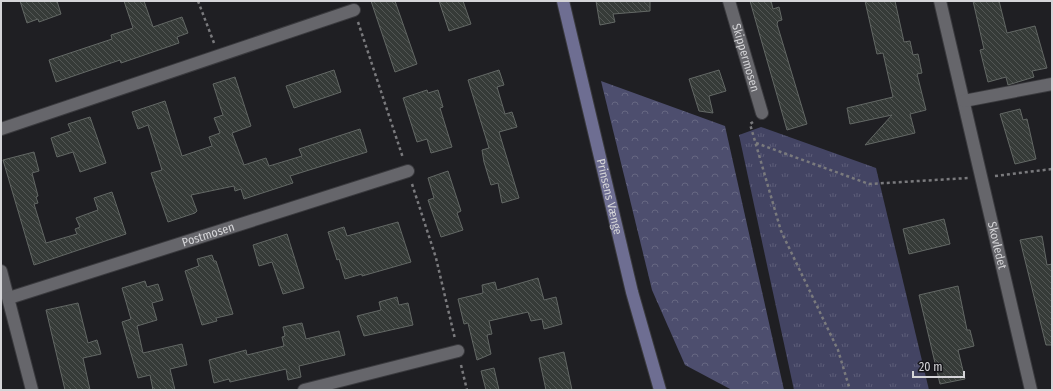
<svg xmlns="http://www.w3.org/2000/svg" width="1053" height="391" font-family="'Fira Sans Condensed',sans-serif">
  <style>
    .grass { fill: url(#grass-tufts) }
    .forest { fill: url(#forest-crowns) }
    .building { fill: url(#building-back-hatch); stroke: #636865 }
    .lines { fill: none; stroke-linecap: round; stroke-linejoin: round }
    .street-casing { stroke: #3a3a3e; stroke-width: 14 }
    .secondary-casing { stroke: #3a3a3e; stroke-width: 14 }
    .path { stroke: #7a7a7d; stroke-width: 2.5; stroke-dasharray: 3 3; stroke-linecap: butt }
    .street { stroke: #66666b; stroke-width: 12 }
    .secondary { stroke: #6e6e92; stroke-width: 12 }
    .labels { text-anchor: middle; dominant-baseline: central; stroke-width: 3; stroke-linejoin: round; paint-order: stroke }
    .street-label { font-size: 12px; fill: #d5d5d8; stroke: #16161a }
  </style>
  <defs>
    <pattern id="grass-tufts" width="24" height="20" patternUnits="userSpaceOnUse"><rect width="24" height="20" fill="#434463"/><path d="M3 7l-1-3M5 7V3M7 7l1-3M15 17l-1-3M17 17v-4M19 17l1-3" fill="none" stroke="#5d5e79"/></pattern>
    <pattern id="forest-crowns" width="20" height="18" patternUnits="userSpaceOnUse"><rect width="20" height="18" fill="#4d4e6e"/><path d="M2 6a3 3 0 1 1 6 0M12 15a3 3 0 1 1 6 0" fill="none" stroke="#666782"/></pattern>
    <pattern id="building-back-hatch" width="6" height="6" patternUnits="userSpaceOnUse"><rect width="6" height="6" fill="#363b38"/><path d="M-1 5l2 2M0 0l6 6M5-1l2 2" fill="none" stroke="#525654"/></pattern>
  </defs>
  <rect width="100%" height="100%" fill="#1f1f23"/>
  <path class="grass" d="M 761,127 L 876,168 L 929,390 L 794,390 L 739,135 Z"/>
  <path class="forest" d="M 601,81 L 725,126 L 784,390 L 732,390 L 685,365 L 652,290 Z"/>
  <path class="building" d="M 20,1 L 57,1 L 61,14 L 39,22 L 38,19 L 27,23 Z
    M 124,1 L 144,1 L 153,27 L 182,17 L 188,33 L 177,37 L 179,43 L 121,63 L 120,60 L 56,82 L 49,60 L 112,39 L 111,35 L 133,28 Z
    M 371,1 L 395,1 L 417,64 L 395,72 Z
    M 439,1 L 463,1 L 471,24 L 449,31 Z
    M 596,1 L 650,1 L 650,11 L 613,14 L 615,22 L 600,25 Z
    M 750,1 L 771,1 L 773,9 L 779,7 L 782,20 L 778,21 L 777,24 L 807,124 L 787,130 Z
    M 865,1 L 895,1 L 904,42 L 910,41 L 913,55 L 918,54 L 922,73 L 917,74 L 926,110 L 910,114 L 915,133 L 865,145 L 892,115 L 850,124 L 847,108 L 893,97 L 883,53 L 877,54 Z
    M 973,1 L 999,1 L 1007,33 L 1035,26 L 1047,68 L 1032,71 L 1034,77 L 1008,85 L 1006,77 L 988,82 L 980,50 L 984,49 Z
    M 334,70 L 341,92 L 294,108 L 286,86 Z
    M 499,70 L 504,85 L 497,87 L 505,114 L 512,112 L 517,127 L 499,132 L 519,198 L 502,203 L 498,183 L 491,185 L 484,162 L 482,150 L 489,148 L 468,80 Z
    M 719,70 L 726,91 L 709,96 L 713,113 L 699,111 L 689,79 Z
    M 235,77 L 251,126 L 232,133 L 244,165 L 266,158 L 269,166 L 302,156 L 299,149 L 360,129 L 367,152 L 290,176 L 293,183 L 244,199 L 241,189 L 235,191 L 234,186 L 191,195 L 197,211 L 195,213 L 168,222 L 151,173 L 162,170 L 148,125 L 138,129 L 132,112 L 165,101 L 182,156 L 212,146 L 209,137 L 220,133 L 214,118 L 223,115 L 213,84 Z
    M 427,90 L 428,93 L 438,90 L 443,107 L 440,108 L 452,147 L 431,153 L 427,139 L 417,142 L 403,98 Z
    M 1020,109 L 1023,120 L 1027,119 L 1036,159 L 1015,164 L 1000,114 Z
    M 90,117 L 106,163 L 80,172 L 73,152 L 57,157 L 51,138 L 71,131 L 68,124 Z
    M 34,152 L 39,171 L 32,173 L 38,196 L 36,197 L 38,203 L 34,204 L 46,243 L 77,234 L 75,229 L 80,227 L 76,218 L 98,210 L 94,198 L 112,192 L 126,234 L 34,265 L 3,160 Z
    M 448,171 L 461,211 L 457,213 L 463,230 L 441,237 L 428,200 L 434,198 L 428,178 Z
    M 944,219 L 950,244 L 909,254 L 903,229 Z
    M 398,222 L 411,262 L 362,276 L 362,274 L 345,279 L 339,259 L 337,260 L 328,232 L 344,227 L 347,236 Z
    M 287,234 L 304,288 L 283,294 L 272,262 L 259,266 L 253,245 Z
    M 1042,236 L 1047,265 L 1052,264 L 1052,345 L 1046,345 L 1020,240 Z
    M 212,255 L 214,261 L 216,261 L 233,314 L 216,318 L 217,321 L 202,325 L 185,271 L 199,266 L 197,259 Z
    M 538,278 L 544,300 L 556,297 L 562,324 L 544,329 L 542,319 L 531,321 L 528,312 L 489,321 L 492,334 L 487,335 L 491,354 L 477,360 L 468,323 L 464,324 L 458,299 L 483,293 L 482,285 L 495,282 L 497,290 Z
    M 145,281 L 147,287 L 158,284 L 163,300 L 152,303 L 157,320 L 137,326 L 143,353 L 182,344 L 187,365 L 170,369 L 175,390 L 153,390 L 150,375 L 138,378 L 122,322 L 131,319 L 122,288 Z
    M 958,286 L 967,330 L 970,330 L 974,346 L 958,350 L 965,379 L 940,384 L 919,295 Z
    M 397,297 L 399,305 L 408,303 L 413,325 L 364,336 L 357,316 L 381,310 L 379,302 Z
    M 78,303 L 88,343 L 97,340 L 101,354 L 83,358 L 90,390 L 65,390 L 46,310 Z
    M 302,323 L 306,339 L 339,331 L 345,355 L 299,366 L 301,377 L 288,380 L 286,369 L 230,382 L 229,379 L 214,383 L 209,360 L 246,350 L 247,355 L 284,346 L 282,337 L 285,336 L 283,327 Z
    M 564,352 L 572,390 L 546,390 L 539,358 Z
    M 494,368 L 499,390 L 486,390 L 481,371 Z"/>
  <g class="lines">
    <g class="street-casing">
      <g id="street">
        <path id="s1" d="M 729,1 L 762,113"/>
        <path id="s2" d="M 940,1 L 1031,390"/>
        <path d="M 964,101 L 1052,84"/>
        <path d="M 1,129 L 354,10"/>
        <path d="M 1,271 L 32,390"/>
        <path id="s3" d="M 9,298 L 408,171"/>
        <path d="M 304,390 L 458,351"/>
      </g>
    </g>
    <g class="secondary-casing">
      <g id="secondary">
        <path id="s4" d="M 563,1 L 632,292 L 660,390"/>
      </g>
    </g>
    <path class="path" d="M 198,1 L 214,43
      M 358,22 L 403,158
      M 753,122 L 750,124 L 781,231 L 838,350 L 850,390
      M 756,143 L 869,184 L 968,178
      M 995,176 L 1052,169
      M 412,184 L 436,258 L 455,339
      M 461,365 L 467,390"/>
    <use href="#street" class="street"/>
    <use href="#secondary" class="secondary"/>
  </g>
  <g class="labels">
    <g class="street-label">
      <text stroke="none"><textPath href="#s1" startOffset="59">Skippermosen</textPath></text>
      <text stroke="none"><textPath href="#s4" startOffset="201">Prinsens Vænge</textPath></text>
      <text stroke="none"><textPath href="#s3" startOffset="209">Postmosen</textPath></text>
      <text stroke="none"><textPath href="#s2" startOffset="251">Skovledet</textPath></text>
    </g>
  </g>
  <rect width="1053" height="391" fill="none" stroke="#d5d5d8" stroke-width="4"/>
  <path d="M913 371v6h51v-6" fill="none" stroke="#d5d5d8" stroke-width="2"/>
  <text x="919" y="371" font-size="12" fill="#d5d5d8" stroke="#16161a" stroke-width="3" paint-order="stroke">20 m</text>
</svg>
